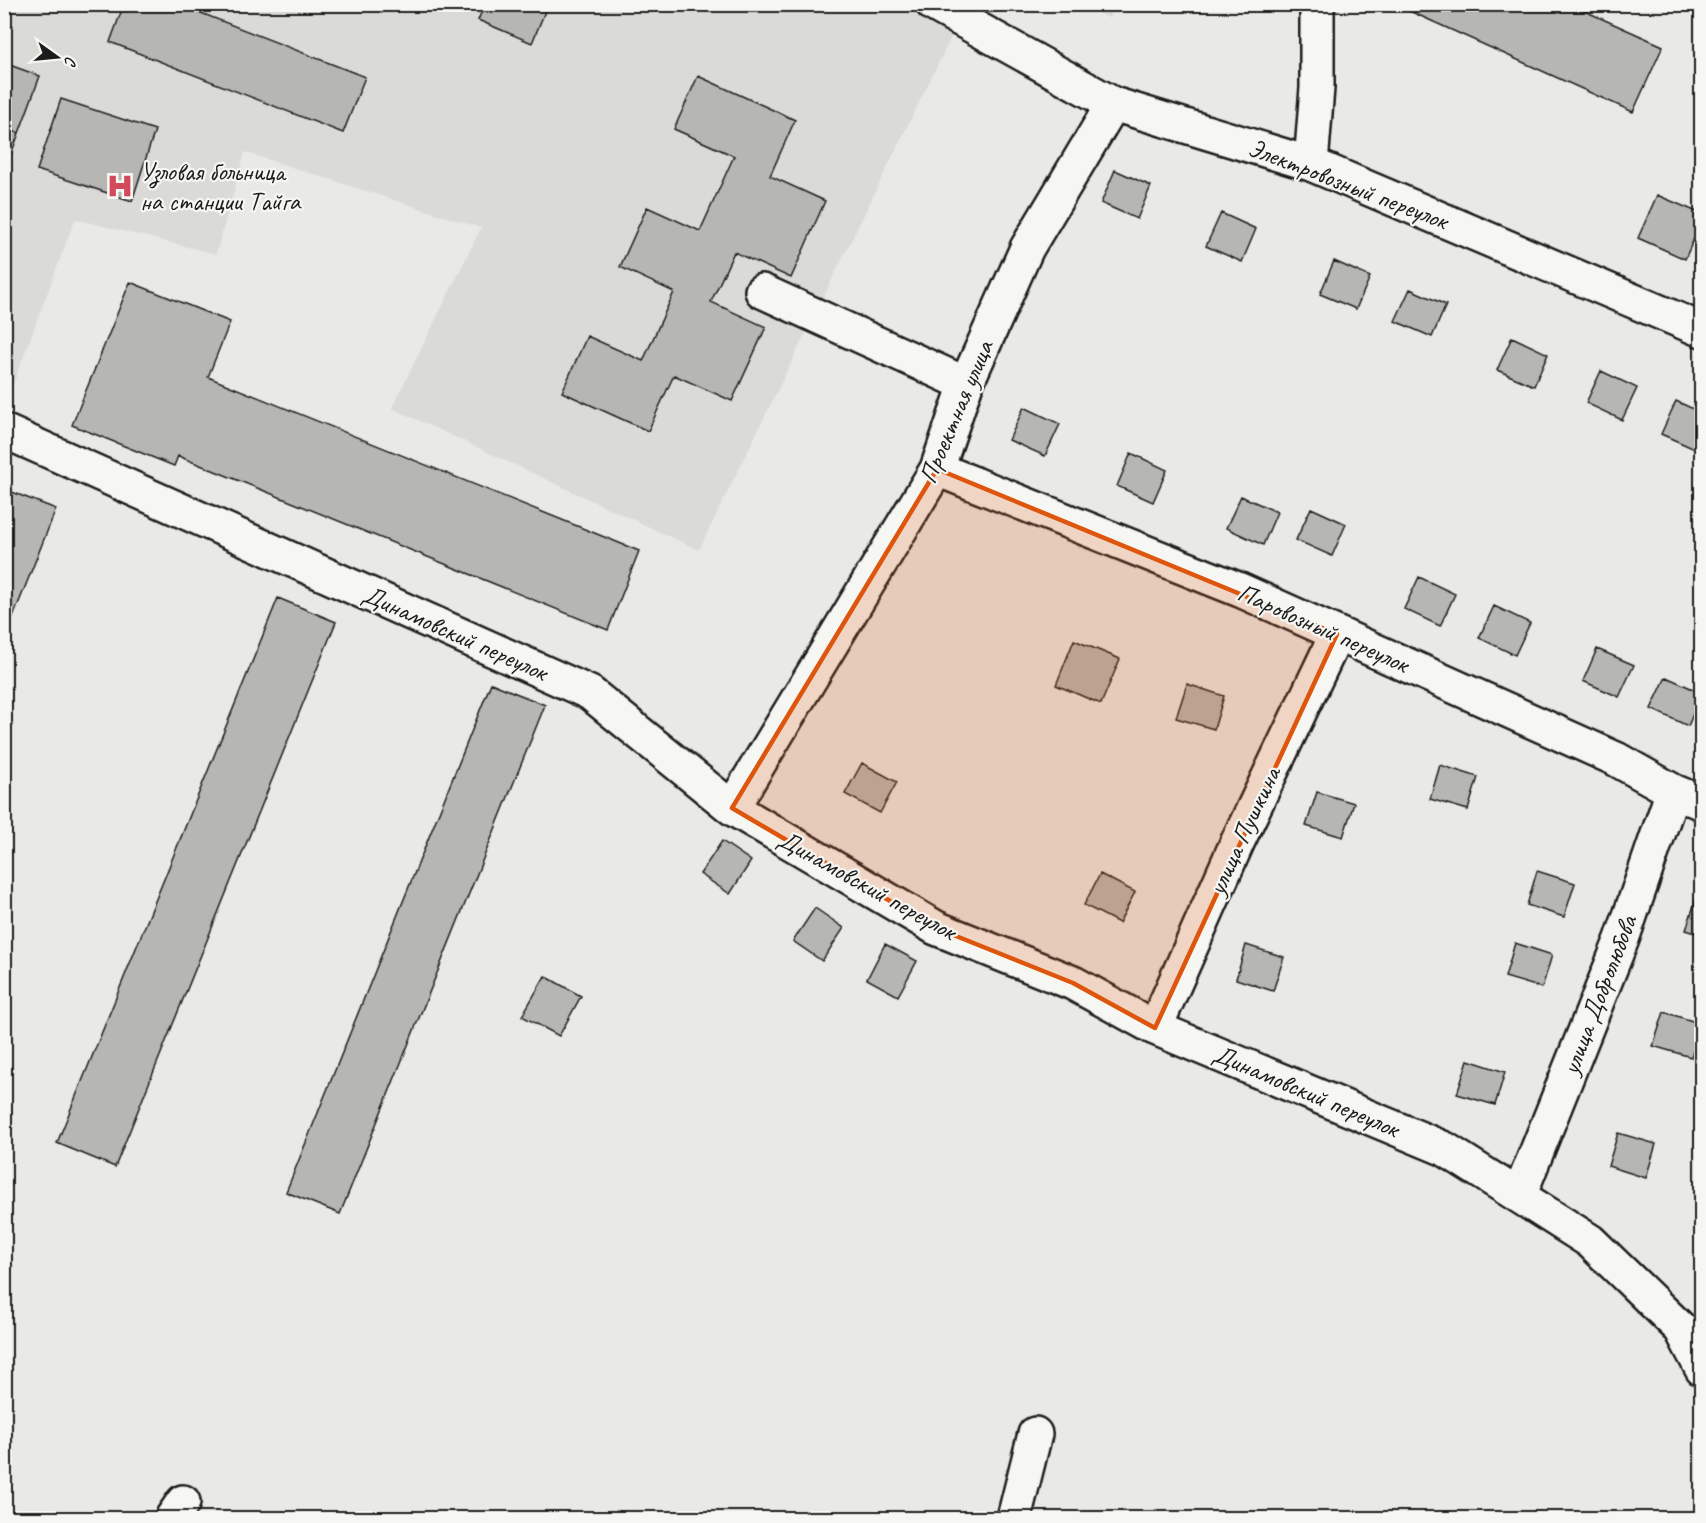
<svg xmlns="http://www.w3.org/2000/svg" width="1706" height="1523" font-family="Caveat,sans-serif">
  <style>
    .built { fill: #dadad6 }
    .building { fill: #b6b6b3; stroke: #1c1c1c; stroke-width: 1.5 }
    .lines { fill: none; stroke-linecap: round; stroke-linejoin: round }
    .minor-casing { stroke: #1c1c1c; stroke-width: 38 }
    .minor { stroke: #f6f6f2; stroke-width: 33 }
    .marked { fill: #de560d; fill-opacity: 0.2; stroke: #de560d; stroke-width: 4.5; stroke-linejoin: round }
    .labels { text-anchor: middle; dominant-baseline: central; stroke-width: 4.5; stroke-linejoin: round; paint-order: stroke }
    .poi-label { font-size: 26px; fill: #1c1c1c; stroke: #f6f6f2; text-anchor: start }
    .street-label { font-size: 26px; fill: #1c1c1c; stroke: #f6f6f2 }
  </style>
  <rect width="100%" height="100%" fill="#e9e9e5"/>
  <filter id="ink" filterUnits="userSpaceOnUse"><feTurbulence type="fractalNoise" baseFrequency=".0167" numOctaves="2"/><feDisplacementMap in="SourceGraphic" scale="12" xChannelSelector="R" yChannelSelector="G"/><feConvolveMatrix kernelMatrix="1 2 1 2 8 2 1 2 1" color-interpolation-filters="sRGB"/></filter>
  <g filter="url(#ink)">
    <path class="built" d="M 939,4 L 962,15 L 699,550 L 392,408 L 481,228 L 245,152 L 216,254 L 75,219 L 5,406 L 5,5 Z
      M 1079,5 L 1114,5 L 1109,18 Z"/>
    <path class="building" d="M 124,4 L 178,4 L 365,77 L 343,133 L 110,42 Z
      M 485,4 L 548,4 L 532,43 L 478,20 Z
      M 1394,4 L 1569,4 L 1663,46 L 1633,112 Z
      M 4,63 L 40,76 L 19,133 L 4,128 Z
      M 698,76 L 795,120 L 770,176 L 825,201 L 791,278 L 734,252 L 711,302 L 766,327 L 732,401 L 674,375 L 648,431 L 562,392 L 587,336 L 643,361 L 674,292 L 620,267 L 647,207 L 700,231 L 734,156 L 674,129 Z
      M 61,99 L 155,130 L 132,201 L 37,170 Z
      M 4,128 L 19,133 L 4,173 Z
      M 1115,170 L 1151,186 L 1137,219 L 1101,203 Z
      M 1657,195 L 1702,214 L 1702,220 L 1685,259 L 1638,238 Z
      M 1221,213 L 1256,229 L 1242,262 L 1206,246 Z
      M 1334,261 L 1370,277 L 1356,309 L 1320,294 Z
      M 130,282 L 230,322 L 208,377 L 639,551 L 608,630 L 178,456 L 174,466 L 72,425 Z
      M 1410,289 L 1446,305 L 1432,337 L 1395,321 Z
      M 1512,337 L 1548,354 L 1534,386 L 1497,370 Z
      M 1601,371 L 1637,388 L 1622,420 L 1586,403 Z
      M 1676,401 L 1702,413 L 1702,440 L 1697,450 L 1661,434 Z
      M 1024,407 L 1060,424 L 1045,456 L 1009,440 Z
      M 1131,453 L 1167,470 L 1153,502 L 1117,486 Z
      M 4,489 L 56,509 L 4,640 Z
      M 1241,496 L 1277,512 L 1263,545 L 1226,528 Z
      M 1311,508 L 1346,524 L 1332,556 L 1296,540 Z
      M 1419,577 L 1455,594 L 1440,626 L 1404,609 Z
      M 278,598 L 336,622 L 115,1167 L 57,1143 Z
      M 1494,606 L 1530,623 L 1515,655 L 1479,638 Z
      M 1074,640 L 1120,659 L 1101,704 L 1056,685 Z
      M 1597,649 L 1634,665 L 1619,697 L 1583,681 Z
      M 1666,677 L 1702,693 L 1688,726 L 1651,709 Z
      M 491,683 L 545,705 L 340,1214 L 286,1192 Z
      M 1187,684 L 1224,696 L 1214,729 L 1176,718 Z
      M 862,763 L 897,782 L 880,813 L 845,794 Z
      M 1440,765 L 1478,777 L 1468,810 L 1430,799 Z
      M 1317,792 L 1354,803 L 1343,837 L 1306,826 Z
      M 722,841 L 751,861 L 730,894 L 700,874 Z
      M 1537,871 L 1575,883 L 1564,917 L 1527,905 Z
      M 1100,874 L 1135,892 L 1119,923 L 1084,905 Z
      M 1697,896 L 1702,898 L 1702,935 L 1686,930 Z
      M 815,908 L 844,928 L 822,961 L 793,941 Z
      M 1515,943 L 1552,955 L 1542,988 L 1505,977 Z
      M 885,944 L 917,961 L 898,996 L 867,979 Z
      M 1246,945 L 1284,957 L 1273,991 L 1236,979 Z
      M 545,976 L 581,996 L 559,1036 L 522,1016 Z
      M 1664,1012 L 1702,1024 L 1691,1057 L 1653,1046 Z
      M 1468,1060 L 1505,1072 L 1495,1105 L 1457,1094 Z
      M 1618,1133 L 1656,1144 L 1646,1178 L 1608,1166 Z"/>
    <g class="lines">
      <g class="minor-casing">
        <path id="minor" d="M 933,4 L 1113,104 L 1311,164 L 1702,330
          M 1311,164 L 1317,88 L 1317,4
          M 762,291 L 966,384
          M 4,431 L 590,693 L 732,808 L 936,928 L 1073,983 L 1155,1028 L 1445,1149 L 1590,1241 L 1681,1329 L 1702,1369
          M 937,469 L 1240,590 L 1616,759 L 1673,791 L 1702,803
          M 732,808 L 937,469 L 966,384 L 1027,248 L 1113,104
          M 1155,1028 L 1237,843 L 1337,634
          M 1519,1196 L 1622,939 L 1673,791
          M 172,1518 L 183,1502
          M 1014,1518 L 1035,1434"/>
      </g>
      <use href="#minor" class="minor"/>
    </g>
  </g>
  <path class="marked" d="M 937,469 L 1337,634 L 1155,1028 L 1073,983 L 936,928 L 732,808 Z"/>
  <defs>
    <g id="hospital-bare" transform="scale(2.07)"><path d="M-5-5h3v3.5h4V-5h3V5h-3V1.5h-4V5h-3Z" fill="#d1495b" stroke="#f6f6f2" stroke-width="2.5" paint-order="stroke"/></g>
  </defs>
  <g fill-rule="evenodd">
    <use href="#hospital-bare" x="120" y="186"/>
  </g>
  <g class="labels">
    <g class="poi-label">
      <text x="140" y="171">Узловая больница<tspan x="140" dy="30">на станции Тайга</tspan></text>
    </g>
    <g class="street-label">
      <text transform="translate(1348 184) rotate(21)">Электровозный переулок</text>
      <text transform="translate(956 412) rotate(-67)">Проектная улица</text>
      <text transform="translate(1323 628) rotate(24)">Паровозный переулок</text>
      <text transform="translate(455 633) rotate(24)">Динамовский переулок</text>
      <text transform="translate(1244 831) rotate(-65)">улица Пушкина</text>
      <text transform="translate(867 885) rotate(29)">Динамовский переулок</text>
      <text transform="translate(1599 995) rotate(-69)">улица Добролюбова</text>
      <text transform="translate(1306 1091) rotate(23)">Динамовский переулок</text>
    </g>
  </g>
  <rect width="1706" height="1523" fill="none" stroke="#f6f6f2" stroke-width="24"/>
  <rect x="12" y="12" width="1682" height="1499" fill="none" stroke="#1c1c1c" stroke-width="2" filter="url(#ink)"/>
  <g transform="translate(57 57) rotate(105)" stroke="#f6f6f2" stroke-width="4.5" paint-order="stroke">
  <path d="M0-4.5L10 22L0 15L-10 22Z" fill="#1c1c1c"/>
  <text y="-9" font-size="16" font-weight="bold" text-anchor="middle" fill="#1c1c1c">С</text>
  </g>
</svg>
